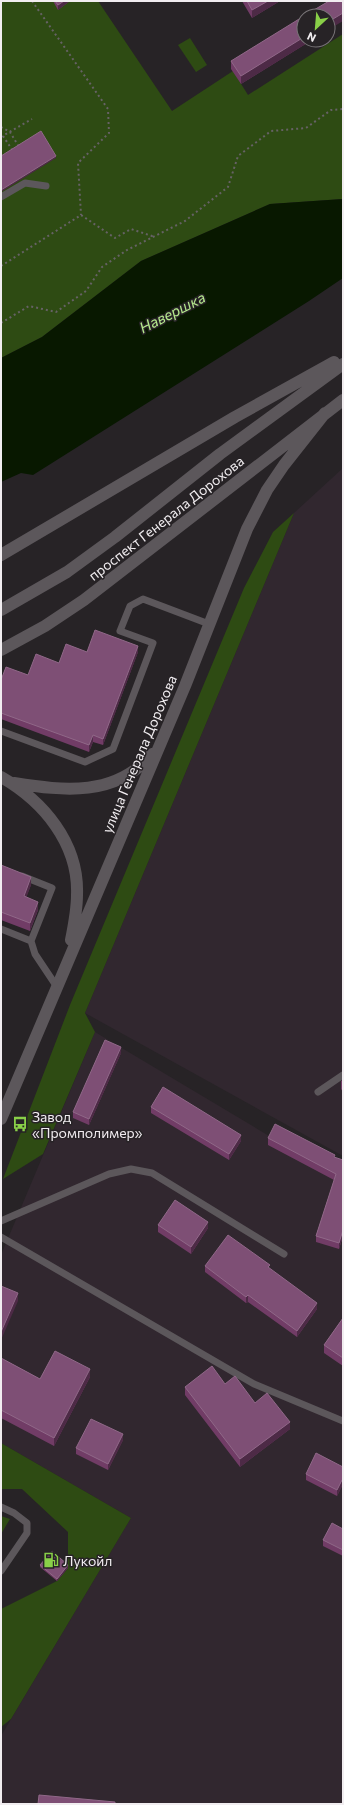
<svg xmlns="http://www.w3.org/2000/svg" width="344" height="1805" font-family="Commissioner,sans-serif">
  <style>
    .built { fill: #31272f }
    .green { fill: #2e4b13 }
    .water { fill: #081800 }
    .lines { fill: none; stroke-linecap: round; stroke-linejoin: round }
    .path { stroke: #666265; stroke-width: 2; stroke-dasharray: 2 3; stroke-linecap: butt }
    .lane { stroke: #5c575b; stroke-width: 7 }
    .secondary { stroke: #5c575b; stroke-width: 12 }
    .wall { fill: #713c66 }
    .shaded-wall { fill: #4d2a46 }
    .building { fill: #7e4f75; stroke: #906888 }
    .labels { text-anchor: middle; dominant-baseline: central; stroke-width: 3; stroke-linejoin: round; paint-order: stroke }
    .street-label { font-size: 14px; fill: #f1edf0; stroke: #272326 }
    .poi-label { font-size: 14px; fill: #f1edf0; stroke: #272326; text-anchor: start }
    .water-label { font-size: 15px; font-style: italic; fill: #b7eb8f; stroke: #272326 }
  </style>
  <rect width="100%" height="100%" fill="#272326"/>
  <path class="built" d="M 343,468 L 343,1156 L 85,1013 L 294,513 Z
    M 95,1032 L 343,1180 L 343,1804 L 1,1804 L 1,1736 L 131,1518 L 1,1443 L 1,1255 Z"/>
  <path class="green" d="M 1,1 L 98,1 L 172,111 L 233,71 L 248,95 L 343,34 L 343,199 L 270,204 L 141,261 L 42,337 L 1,358 Z
    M 190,38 L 207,65 L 196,72 L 178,45 Z
    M 294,513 L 85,1013 L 95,1032 L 43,1154 L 3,1179 L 70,1005 L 244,588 L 273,532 Z
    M 1,1443 L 131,1518 L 11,1719 L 1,1727 L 1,1609 L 57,1581 L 68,1568 L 68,1532 L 22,1489 L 1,1489 Z
    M 1,1516 L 10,1519 L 1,1534 Z"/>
  <path class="water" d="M 343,199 L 343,278 L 309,301 L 33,475 L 21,473 L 1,482 L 1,358 L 42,337 L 141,261 L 270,204 Z"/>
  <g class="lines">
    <path class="path" d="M 32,1 L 108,109 L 109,133 L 78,163 L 81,215
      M 1,127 L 10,132 L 19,147
      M 3,136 L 13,151
      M 1,137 L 32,119
      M 1,266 L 81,215 L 115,238 L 131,229 L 155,237
      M 1,323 L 29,306 L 56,312 L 86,291 L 102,267 L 127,250 L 185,221 L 228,187 L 238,156 L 271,131 L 306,128 L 331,110 L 343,109"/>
    <path class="lane" d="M 1,197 L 25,183 L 46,186
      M 1,731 L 85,762 L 113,749 L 153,643 L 120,631 L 130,606 L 143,599 L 209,624
      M 22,876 L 52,888 L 31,941 L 35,954 L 57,987
      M 1,929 L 31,941
      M 318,1092 L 343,1075
      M 1,1221 L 109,1174 L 131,1169 L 152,1173 L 284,1254
      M 1,1237 L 254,1384 L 343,1421
      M 1,1507 L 14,1513 L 27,1523 L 27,1533 L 1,1571"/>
    <path class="secondary" d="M 1,555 L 235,417 L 334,362
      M 1,610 L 67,572 L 115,537 L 220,454 L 343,364
      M 1,650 L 45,626 L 84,600 L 343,400
      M 1,777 C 43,801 79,843 77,895 C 77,910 74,925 71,940
      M 14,783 C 64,791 116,797 152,754
      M 1,1119 L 185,686 L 247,529 L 267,490 L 284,465 L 325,413"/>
  </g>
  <path class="wall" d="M 53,1 L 70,1 L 58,10 Z
    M 242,1 L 280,1 L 252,18 Z
    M 304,40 L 312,40 L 241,84 L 231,69 L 231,61 Z
    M 87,652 L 138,652 L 103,745 L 93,742 L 89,752 L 1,719 L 1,680 L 28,675 Z
    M 1,865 L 31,885 L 26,897 L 38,910 L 30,931 L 1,920 Z
    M 121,1053 L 89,1125 L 73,1118 L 73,1112 Z
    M 343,1080 L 343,1092 L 341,1089 L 341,1081 Z
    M 151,1107 L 241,1141 L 229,1160 L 151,1113 Z
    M 268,1138 L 343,1160 L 343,1236 L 339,1249 L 316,1242 L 316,1236 L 334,1180 L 268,1145 Z
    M 158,1225 L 208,1228 L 191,1254 L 158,1232 Z
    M 205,1266 L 317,1309 L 297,1337 L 248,1302 L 246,1303 L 205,1272 Z
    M 343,1318 L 343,1366 L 324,1353 L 324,1345 Z
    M 1,1358 L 40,1379 L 90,1377 L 54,1446 L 1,1418 Z
    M 225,1384 L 255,1403 L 290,1429 L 240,1467 L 185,1395 L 185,1387 Z
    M 123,1440 L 108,1470 L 76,1454 L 76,1448 Z
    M 343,1467 L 343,1487 L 342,1486 L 337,1496 L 306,1480 L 306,1474 Z
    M 343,1529 L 343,1556 L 323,1546 L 323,1540 Z
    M 40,1565 L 68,1568 L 57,1581 L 40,1567 Z"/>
  <path class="shaded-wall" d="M 64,1 L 70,1 L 58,10 L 58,5 Z
    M 268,1 L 280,1 L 252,18 L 252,10 Z
    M 343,13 L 343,21 L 328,30 L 328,22 Z
    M 304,37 L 304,40 L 312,40 L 241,84 L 241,76 Z
    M 56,156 L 56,158 L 1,192 L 1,190 Z
    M 138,646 L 138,652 L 103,745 L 103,739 Z
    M 93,735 L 93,742 L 89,752 L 89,745 Z
    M 31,877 L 31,885 L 24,904 L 24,896 Z
    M 38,902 L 38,910 L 30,931 L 30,923 Z
    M 121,1047 L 121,1053 L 89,1125 L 89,1119 Z
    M 241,1135 L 241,1141 L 229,1160 L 229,1154 Z
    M 208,1222 L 208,1228 L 191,1254 L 191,1247 Z
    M 343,1230 L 343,1236 L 339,1249 L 339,1243 Z
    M 18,1293 L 18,1301 L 1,1340 L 1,1332 Z
    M 248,1295 L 248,1302 L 246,1303 L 246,1297 Z
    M 317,1303 L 317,1309 L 297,1337 L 297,1331 Z
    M 90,1369 L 90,1377 L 54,1446 L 54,1438 Z
    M 290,1422 L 290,1429 L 240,1467 L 240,1459 Z
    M 123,1434 L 123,1440 L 108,1470 L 108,1464 Z
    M 342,1480 L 342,1486 L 337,1496 L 337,1490 Z
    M 68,1565 L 68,1568 L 57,1581 L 57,1579 Z"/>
  <path class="building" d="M 55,1 L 64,1 L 58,5 Z
    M 247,1 L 268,1 L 252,10 Z
    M 329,1 L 343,1 L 343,13 L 328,22 L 328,16 L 304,16 Z
    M 304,16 L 304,37 L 241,76 L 231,61 Z
    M 41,131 L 56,156 L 1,190 L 1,156 Z
    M 95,630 L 138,646 L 103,739 L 93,735 L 89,745 L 1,713 L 1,680 L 6,667 L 28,675 L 36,654 L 59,663 L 66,644 L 87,652 Z
    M 1,865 L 31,877 L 24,896 L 38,902 L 30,923 L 1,912 Z
    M 105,1040 L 121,1047 L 89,1119 L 73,1112 Z
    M 163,1087 L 241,1135 L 229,1154 L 151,1107 Z
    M 275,1124 L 335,1155 L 334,1157 L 343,1160 L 343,1230 L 339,1243 L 316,1236 L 336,1174 L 268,1138 Z
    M 175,1200 L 208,1222 L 191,1247 L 158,1225 Z
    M 228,1235 L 270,1265 L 268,1267 L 317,1303 L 297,1331 L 248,1295 L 246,1297 L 205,1266 Z
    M 1,1286 L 18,1293 L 1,1332 Z
    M 343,1318 L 343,1358 L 324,1345 Z
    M 55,1351 L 90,1369 L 54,1438 L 1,1410 L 1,1358 L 40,1379 Z
    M 212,1366 L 225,1384 L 235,1376 L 255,1403 L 267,1393 L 290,1422 L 240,1459 L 185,1387 Z
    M 91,1419 L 123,1434 L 108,1464 L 76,1448 Z
    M 316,1453 L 343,1467 L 343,1480 L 342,1480 L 337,1490 L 306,1474 Z
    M 332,1523 L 343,1529 L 343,1550 L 323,1540 Z
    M 52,1551 L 68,1565 L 57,1579 L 40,1565 Z
    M 39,1795 L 115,1802 L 115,1804 L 38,1804 Z"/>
  <defs>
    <g id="bus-bare" transform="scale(1.2)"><path d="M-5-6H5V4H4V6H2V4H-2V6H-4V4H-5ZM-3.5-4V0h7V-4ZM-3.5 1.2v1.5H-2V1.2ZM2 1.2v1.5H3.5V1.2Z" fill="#89cf48" stroke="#272326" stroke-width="2.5" paint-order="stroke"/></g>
    <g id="fuel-bare" transform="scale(1.2)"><path d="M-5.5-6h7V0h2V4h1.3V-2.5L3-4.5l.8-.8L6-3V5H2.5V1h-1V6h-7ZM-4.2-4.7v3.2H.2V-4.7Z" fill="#89cf48" stroke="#272326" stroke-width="2.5" paint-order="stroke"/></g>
  </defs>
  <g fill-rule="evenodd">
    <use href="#bus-bare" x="20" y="1124"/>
    <use href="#fuel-bare" x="51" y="1560"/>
  </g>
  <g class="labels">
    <g class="street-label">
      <text transform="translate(166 518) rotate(-38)">проспект Генерала Дорохова</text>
      <text transform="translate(139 754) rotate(-67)">улица Генерала Дорохова</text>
    </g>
    <g class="poi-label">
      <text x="32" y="1116">Завод<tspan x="32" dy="16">«Промполимер»</tspan></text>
      <text x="63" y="1560">Лукойл</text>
    </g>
    <g class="water-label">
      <text transform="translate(172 312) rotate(-27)">Навершка</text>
    </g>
  </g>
  <rect width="344" height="1805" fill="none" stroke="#f1edf0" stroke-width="4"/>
  <g transform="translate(316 28) rotate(206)"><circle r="19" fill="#272326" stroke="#787477"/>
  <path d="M0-3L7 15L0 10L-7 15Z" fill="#89cf48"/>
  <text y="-6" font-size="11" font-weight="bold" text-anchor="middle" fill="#f1edf0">N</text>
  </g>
</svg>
